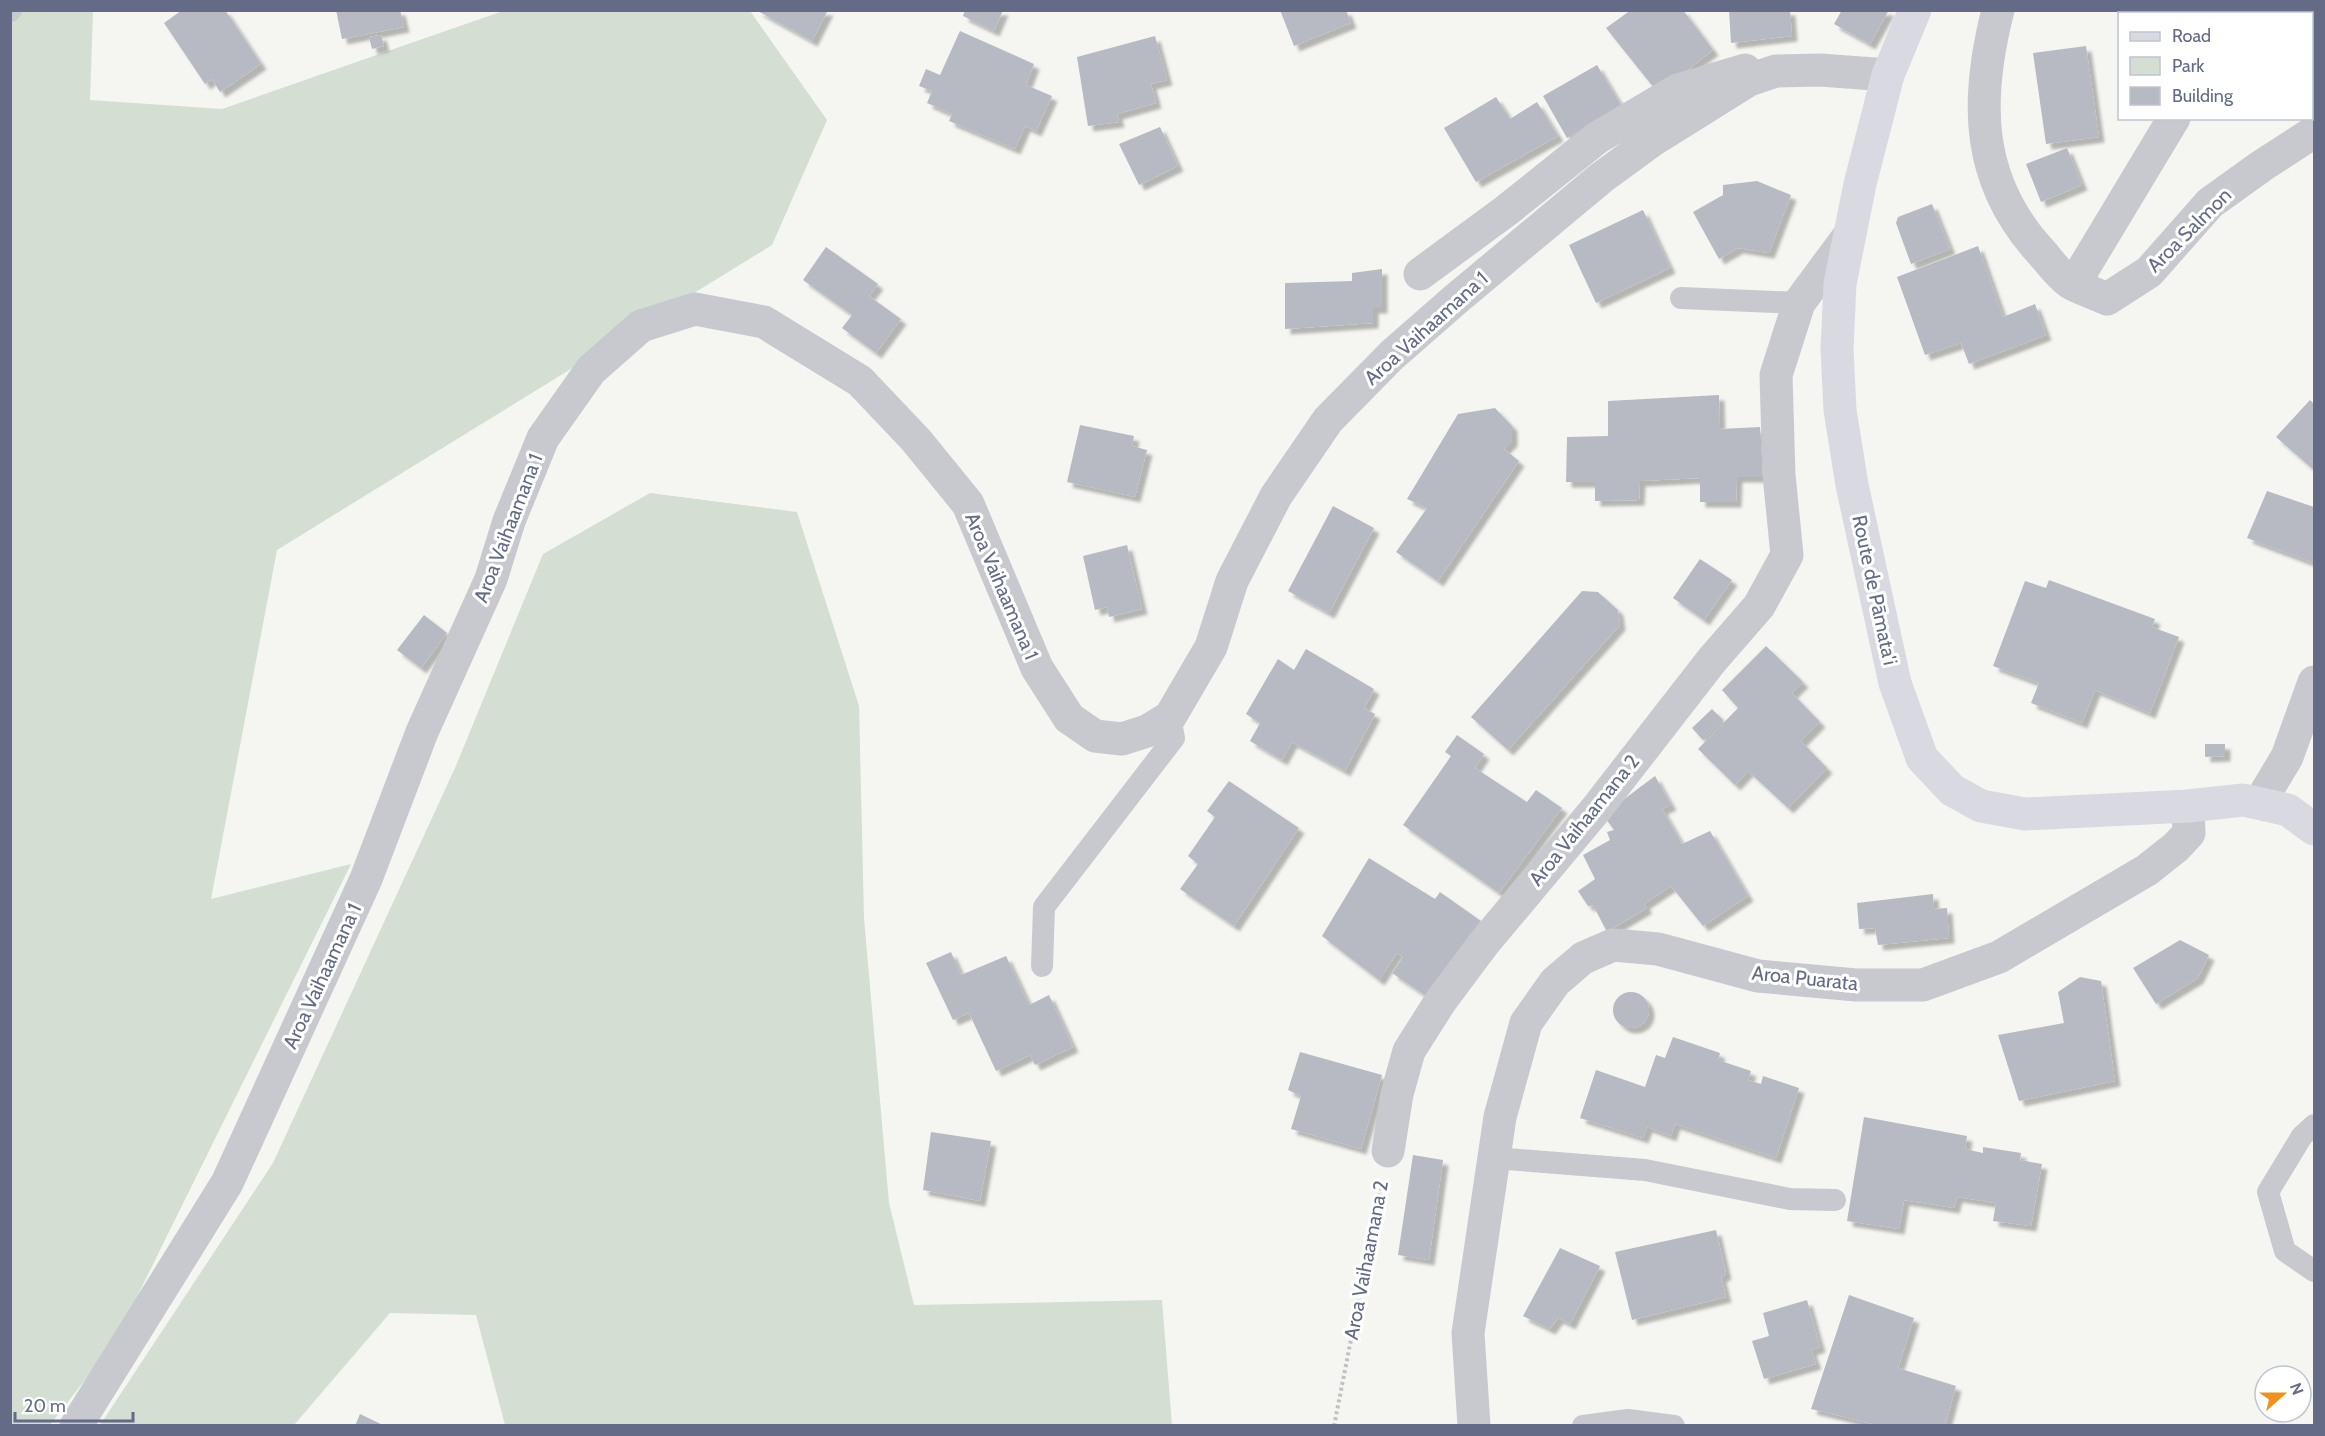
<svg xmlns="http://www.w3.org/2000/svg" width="2325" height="1436" font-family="Cabin,sans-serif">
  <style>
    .green { fill: #d4ded3 }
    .building { fill: #b7bac2; filter: url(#shadow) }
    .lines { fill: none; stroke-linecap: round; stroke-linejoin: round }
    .path { stroke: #c1c1c4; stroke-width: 4; stroke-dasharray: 3 3; stroke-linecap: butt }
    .service { stroke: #c8c9ce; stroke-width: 22 }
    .minor { stroke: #c8c9ce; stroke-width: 33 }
    .secondary { stroke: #d9dae1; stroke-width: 33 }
    .labels { text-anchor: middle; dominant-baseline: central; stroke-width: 6; stroke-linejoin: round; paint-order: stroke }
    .street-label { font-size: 20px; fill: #636b86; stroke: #fff }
  </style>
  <defs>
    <filter id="shadow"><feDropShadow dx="5.5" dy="5.5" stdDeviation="1.5" flood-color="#0004"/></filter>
  </defs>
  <rect width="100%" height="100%" fill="#f5f6f2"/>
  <path class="green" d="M 10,11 L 93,11 L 90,100 L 222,109 L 503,11 L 750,11 L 827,120 L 772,245 L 277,550 L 211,899 L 351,864 L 114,1343 L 49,1426 L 10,1425 Z
    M 650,493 L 797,512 L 859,706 L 864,918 L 889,1203 L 914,1305 L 1162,1300 L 1172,1425 L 505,1425 L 476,1315 L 390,1313 L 294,1425 L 100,1425 L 273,1163 L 455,768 L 543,554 Z"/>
  <path class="building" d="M 182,10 L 225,10 L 261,64 L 220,92 L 212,79 L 205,84 L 164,23 Z
    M 336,10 L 400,10 L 404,27 L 342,39 Z
    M 756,10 L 828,10 L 812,41 Z
    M 965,10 L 1003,10 L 994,31 L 963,16 Z
    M 1280,10 L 1346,10 L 1351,23 L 1294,46 Z
    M 1631,10 L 1683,10 L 1713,50 L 1658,93 L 1606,28 Z
    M 1729,10 L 1790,10 L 1792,36 L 1731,43 Z
    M 1842,10 L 1889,10 L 1870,44 L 1834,24 Z
    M 960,31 L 1034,64 L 1026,85 L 1052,96 L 1036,131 L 1025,126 L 1015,149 L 949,121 L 952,114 L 927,103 L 932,91 L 919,86 L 926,69 L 940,75 Z
    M 2314,32 L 2314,85 L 2312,81 L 2312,34 Z
    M 381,35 L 384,46 L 372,49 L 369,37 Z
    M 1155,36 L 1167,80 L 1151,84 L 1156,103 L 1117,114 L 1119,122 L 1088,126 L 1077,57 Z
    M 2086,46 L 2099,137 L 2046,144 L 2033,53 Z
    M 1597,65 L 1622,107 L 1567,138 L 1543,96 Z
    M 1496,97 L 1510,119 L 1537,102 L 1558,136 L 1476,182 L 1444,128 Z
    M 1160,127 L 1178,166 L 1139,185 L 1119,144 Z
    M 2067,148 L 2082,185 L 2041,202 L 2026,164 Z
    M 1757,181 L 1791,195 L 1769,253 L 1738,248 L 1719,259 L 1693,212 L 1723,195 L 1723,185 Z
    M 1932,204 L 1950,249 L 1911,264 L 1896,223 L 1898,217 Z
    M 1643,210 L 1670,268 L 1596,303 L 1569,245 Z
    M 1978,246 L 2003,317 L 2035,304 L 2046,335 L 1969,364 L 1961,343 L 1925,355 L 1897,277 Z
    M 826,247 L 878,284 L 869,296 L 901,319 L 876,353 L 842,328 L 852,315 L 803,280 Z
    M 1382,269 L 1382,308 L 1373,308 L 1373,323 L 1285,329 L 1285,283 L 1352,281 L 1352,273 Z
    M 1719,395 L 1720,429 L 1760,427 L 1763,477 L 1737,477 L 1736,502 L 1700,502 L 1700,478 L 1640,481 L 1639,500 L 1595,501 L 1595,482 L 1566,482 L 1567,437 L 1608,436 L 1608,401 Z
    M 2310,400 L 2314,404 L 2314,470 L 2276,437 Z
    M 1495,408 L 1512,426 L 1512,441 L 1504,449 L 1519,461 L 1438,581 L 1396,552 L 1427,508 L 1407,499 L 1458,414 Z
    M 1080,425 L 1134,436 L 1132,446 L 1147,450 L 1135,497 L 1067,482 Z
    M 2267,491 L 2314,507 L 2314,563 L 2247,538 Z
    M 1333,506 L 1374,528 L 1329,613 L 1288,591 Z
    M 1127,545 L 1142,609 L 1109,617 L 1107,607 L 1095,610 L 1083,556 Z
    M 1700,559 L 1732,580 L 1704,620 L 1673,598 Z
    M 2049,580 L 2155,619 L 2152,627 L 2179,637 L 2150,713 L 2095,690 L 2082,723 L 2031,703 L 2039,683 L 1993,666 L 2025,581 L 2046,588 Z
    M 1582,591 L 1598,592 L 1618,610 L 1620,625 L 1508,750 L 1471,717 Z
    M 424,615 L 447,633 L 421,668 L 397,650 Z
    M 1766,646 L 1803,682 L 1792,693 L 1820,722 L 1801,741 L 1827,768 L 1788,808 L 1748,771 L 1735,785 L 1698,749 L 1738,708 L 1722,690 Z
    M 1306,649 L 1374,689 L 1364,708 L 1375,714 L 1345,771 L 1292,742 L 1282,760 L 1250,741 L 1260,723 L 1246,714 L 1278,659 L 1294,670 Z
    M 1712,709 L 1723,720 L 1703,740 L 1692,728 Z
    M 1457,735 L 1484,754 L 1475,768 L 1527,802 L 1536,790 L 1562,808 L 1499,893 L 1403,825 L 1451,756 L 1445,752 Z
    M 2205,744 L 2225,744 L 2225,756 L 2205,757 Z
    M 1655,776 L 1671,805 L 1662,809 L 1682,844 L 1710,831 L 1748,896 L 1703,926 L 1671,886 L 1644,904 L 1647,908 L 1607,932 L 1593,905 L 1588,906 L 1578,891 L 1595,879 L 1583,855 L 1610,840 L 1607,832 L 1614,830 L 1603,815 Z
    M 1229,781 L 1299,828 L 1234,926 L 1180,889 L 1198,864 L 1188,856 L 1215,817 L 1207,811 Z
    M 1369,858 L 1435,899 L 1440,892 L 1481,921 L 1429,998 L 1392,973 L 1403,957 L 1397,953 L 1379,980 L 1322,936 Z
    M 1933,894 L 1934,909 L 1947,908 L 1949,938 L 1878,945 L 1875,928 L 1859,929 L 1857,903 Z
    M 2180,940 L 2209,955 L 2198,978 L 2156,1004 L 2133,968 Z
    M 951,952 L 961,975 L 1006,956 L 1029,1005 L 1049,995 L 1073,1047 L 1035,1065 L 1030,1055 L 996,1071 L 969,1013 L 953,1020 L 926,963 Z
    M 2080,977 L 2101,981 L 2115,1081 L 2019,1101 L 1998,1035 L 2064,1023 L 2058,992 Z
    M1613 1010a18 18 0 1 1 36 0a18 18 0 1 1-36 0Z
    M 1673,1037 L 1720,1053 L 1718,1060 L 1751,1071 L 1748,1080 L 1761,1084 L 1763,1076 L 1799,1088 L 1776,1158 L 1675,1124 L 1671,1136 L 1647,1127 L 1643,1138 L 1580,1118 L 1596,1070 L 1645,1087 L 1656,1055 L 1665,1058 Z
    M 1300,1052 L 1382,1075 L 1361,1149 L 1291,1129 L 1301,1096 L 1288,1090 Z
    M 1864,1117 L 1967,1136 L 1965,1149 L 1983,1153 L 1983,1147 L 2021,1153 L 2020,1160 L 2042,1164 L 2031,1226 L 1993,1221 L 1996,1203 L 1957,1197 L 1954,1208 L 1904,1200 L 1899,1229 L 1847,1221 Z
    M 931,1132 L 991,1141 L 980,1201 L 923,1190 Z
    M 1413,1155 L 1443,1160 L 1429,1260 L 1398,1255 Z
    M 1716,1230 L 1726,1274 L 1721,1277 L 1726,1297 L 1632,1320 L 1615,1252 Z
    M 1560,1248 L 1600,1266 L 1570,1324 L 1558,1318 L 1550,1329 L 1523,1316 Z
    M 1849,1295 L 1914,1318 L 1898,1368 L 1956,1386 L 1945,1426 L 1881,1426 L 1811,1409 Z
    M 1807,1300 L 1820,1347 L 1811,1350 L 1816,1364 L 1764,1379 L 1752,1341 L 1769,1336 L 1763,1313 Z
    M 360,1414 L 385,1426 L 355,1426 Z"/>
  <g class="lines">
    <path class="path" d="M 1334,1426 L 1381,1187"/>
    <path class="service" d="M 10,11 L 11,10
      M 1681,298 L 1799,303
      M 1042,966 L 1044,907 L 1174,738 L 1170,717
      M 2314,1125 L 2302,1136 L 2268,1192 L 2285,1251 L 2314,1271
      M 1494,1158 L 1645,1170 L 1790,1199 L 1835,1200
      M 1583,1426 L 1628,1420 L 1674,1426"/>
    <path class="minor" d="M 1998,10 C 1975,100 1975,180 2041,252 C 2049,261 2059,275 2069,282 C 2080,289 2095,293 2107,299 L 2149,272 L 2210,203 L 2263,165 L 2314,132
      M 2237,14 L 2238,10
      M 1420,274 L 1507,210 L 1597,138 L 1678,90 L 1745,70
      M 2074,284 L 2174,118
      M 2260,802 L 2287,757 L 2314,682
      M 1388,1151 L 1397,1094 L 1409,1051 L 1440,1002 L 1484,943 L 1597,808 L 1712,660 L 1759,606 L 1787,555 L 1779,475 L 1776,375 L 1799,303 L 1848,237
      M 76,1426 L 227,1183 L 366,879 L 422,732 L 491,579 L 509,521 L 543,438 L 591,370 L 641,326 L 695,309 L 764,322 L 860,381 L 916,440 L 968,504 L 1037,668 L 1069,718 L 1095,736 L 1122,739 L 1147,731 L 1170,717 L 1211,647 L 1232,581 L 1276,496 L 1328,420 L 1392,355 L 1456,299 L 1601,178 L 1653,140 L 1749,80 L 1776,71 L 1820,70 L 1888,75
      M 1474,1426 L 1468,1333 L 1500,1117 L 1526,1023 L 1555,982 L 1583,958 L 1613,945 L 1658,949 L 1758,976 L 1856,985 L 1923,985 L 1999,957 L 2147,870 L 2176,847 L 2189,833 L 2188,806"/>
    <path class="secondary" d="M 1915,10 L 1888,75 L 1860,184 L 1840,284 L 1837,349 L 1840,410 L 1852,485 L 1895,683 L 1922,758 L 1952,790 L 1981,806 L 2025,814 L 2188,806 L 2243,800 L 2288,810 L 2314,829"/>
  </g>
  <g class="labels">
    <g class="street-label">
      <text transform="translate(2189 230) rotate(-45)">Aroa Salmon</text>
      <text transform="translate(1426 328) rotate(-42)">Aroa Vaihaamana 1</text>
      <text transform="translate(508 528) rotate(-69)">Aroa Vaihaamana 1</text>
      <text transform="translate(1002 586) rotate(67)">Aroa Vaihaamana 1</text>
      <text transform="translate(1875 590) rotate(78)">Route de Pāmata'i</text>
      <text transform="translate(1584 820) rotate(-51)">Aroa Vaihaamana 2</text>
      <text transform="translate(322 976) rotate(-65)">Aroa Vaihaamana 1</text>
      <text transform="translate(1805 978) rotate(6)">Aroa Puarata</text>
      <text transform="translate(1366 1260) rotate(-79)">Aroa Vaihaamana 2</text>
    </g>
  </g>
  <rect width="2325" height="1436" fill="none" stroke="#636b86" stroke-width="24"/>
  <rect x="2118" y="12" width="195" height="108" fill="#ffffff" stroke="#c1c4cf" stroke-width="1.5"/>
  <rect x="2130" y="32" width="30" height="9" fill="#d9dae1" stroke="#c1c4cf" stroke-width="1.5"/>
  <text x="2172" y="42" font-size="18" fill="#636b86">Road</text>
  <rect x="2130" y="57" width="30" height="18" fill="#d4ded3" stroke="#c1c4cf" stroke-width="1.5"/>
  <text x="2172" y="72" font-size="18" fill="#636b86">Park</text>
  <rect x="2130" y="87" width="30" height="18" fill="#b7bac2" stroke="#c1c4cf" stroke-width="1.5"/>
  <text x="2172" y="102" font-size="18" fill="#636b86">Building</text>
  <g transform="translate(2283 1394) rotate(69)"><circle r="28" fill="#ffffff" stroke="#c1c4cf" stroke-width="1.5"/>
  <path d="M0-4.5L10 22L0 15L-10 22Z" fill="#f09119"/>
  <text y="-9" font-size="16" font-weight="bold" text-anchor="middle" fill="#636b86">N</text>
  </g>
  <path d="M15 1412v9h118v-9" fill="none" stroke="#636b86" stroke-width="3"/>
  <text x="24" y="1412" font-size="18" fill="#636b86" stroke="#ffffff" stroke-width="4.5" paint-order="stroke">20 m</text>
</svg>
